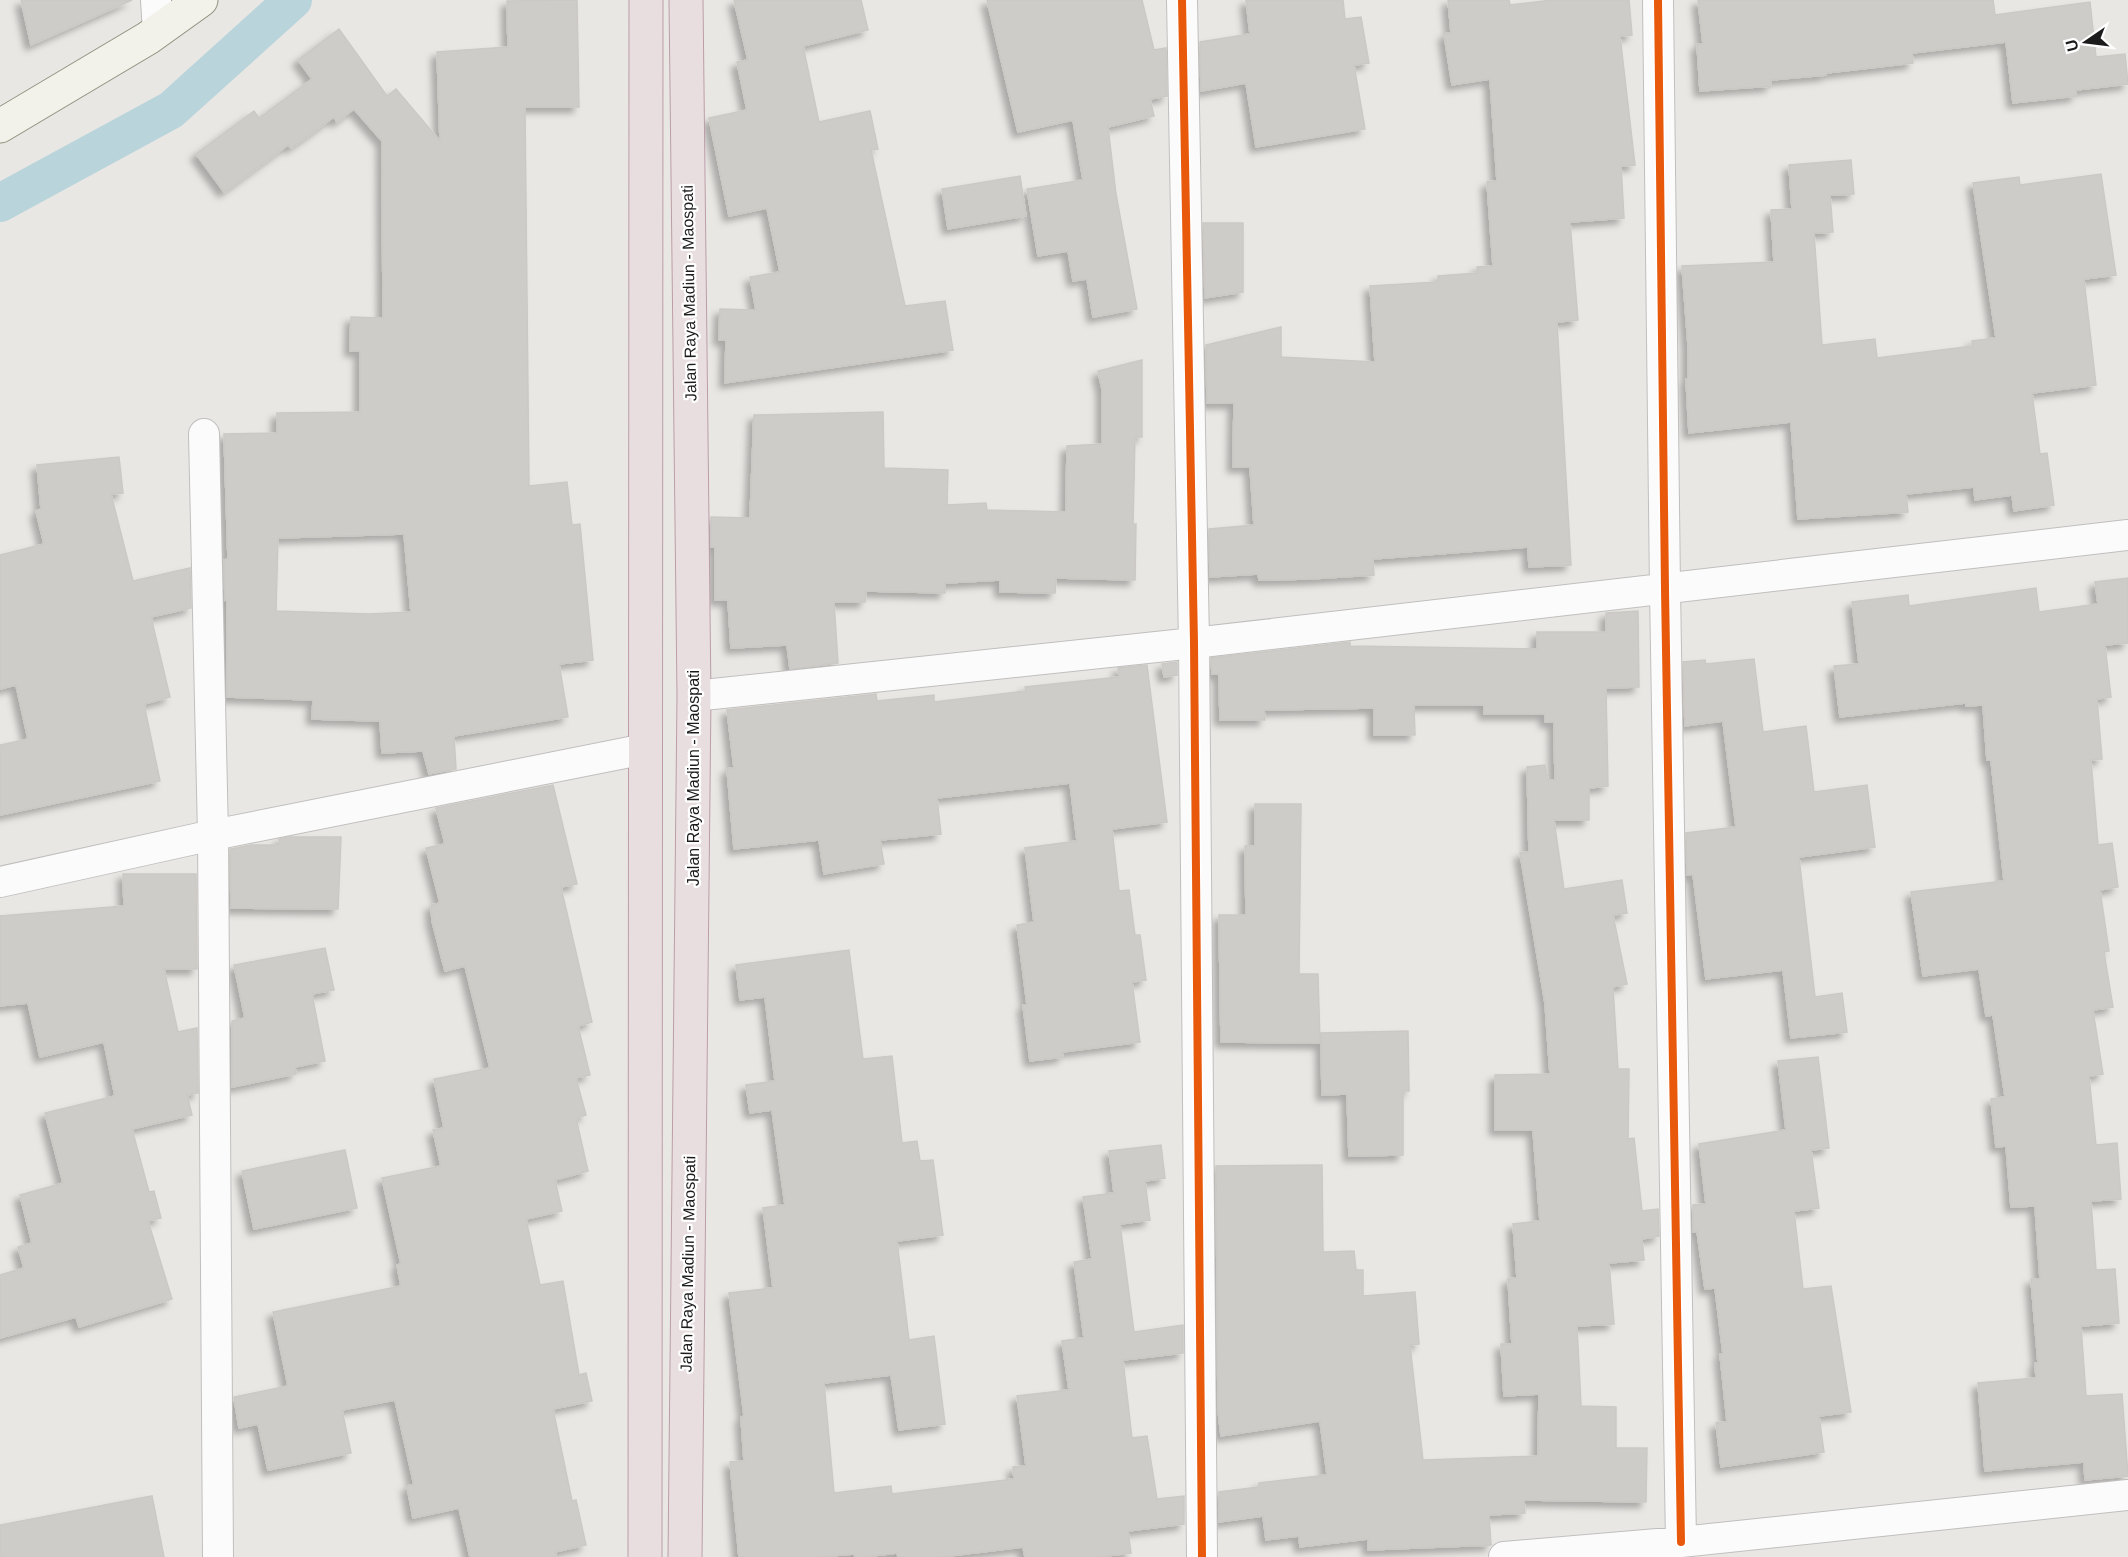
<svg xmlns="http://www.w3.org/2000/svg" width="2128" height="1557" font-family="Arial,sans-serif">
  <style>
    .lines { fill: none; stroke-linecap: round; stroke-linejoin: round }
    .canal { stroke: #b9d5db; stroke-width: 38 }
    .building { fill: #ceccc9; stroke: #ccc9c5; stroke-width: 1.5; fill-rule: evenodd; filter: url(#shadow) }
    .street-casing { stroke: #c0bfbe; stroke-width: 32 }
    .secondary-casing { stroke: #90917e; stroke-width: 35 }
    .highway-casing { stroke: #bc9da7; stroke-width: 35 }
    .street { stroke: #fcfbfb; stroke-width: 30 }
    .secondary { stroke: #f2f1ea; stroke-width: 33 }
    .highway { stroke: #e8dee0; stroke-width: 33 }
    .cycleway-casing { stroke: #fff; stroke-width: 11 }
    .cycleway { stroke: #e8590c; stroke-width: 8 }
    .labels { text-anchor: middle; dominant-baseline: central; stroke-width: 4.5; stroke-linejoin: round; paint-order: stroke }
    .street-label { font-size: 16px; fill: #1b1b1b; stroke: #fff }
  </style>
  <defs>
    <filter id="shadow"><feDropShadow dx="-5.5" dy="5.5" stdDeviation="3" flood-color="#0004"/></filter>
  </defs>
  <rect width="100%" height="100%" fill="#e9e7e4"/>
  <g class="lines">
    <path class="canal" d="M 0,203 L 171,110 L 293,0"/>
  </g>
  <path class="building" d="M 21,0 L 132,0 L 31,45 Z
    M 577,0 L 579,107 L 525,107 L 529,486 L 567,482 L 572,525 L 580,524 L 593,660 L 559,664 L 568,717 L 454,736 L 456,769 L 429,774 L 423,751 L 382,753 L 380,721 L 312,719 L 313,700 L 227,697 L 227,599 L 225,600 L 224,560 L 228,559 L 224,434 L 277,433 L 277,413 L 360,412 L 360,351 L 350,351 L 351,317 L 383,318 L 382,141 L 354,109 L 337,122 L 334,117 L 291,148 L 288,145 L 224,192 L 196,154 L 254,111 L 259,118 L 312,79 L 298,60 L 339,29 L 387,96 L 396,89 L 440,141 L 437,52 L 508,47 L 507,1 ZM 404,534 L 411,612 L 370,614 L 276,611 L 278,538 Z
    M 734,0 L 861,0 L 868,30 L 803,46 L 819,122 L 870,111 L 878,149 L 871,150 L 905,306 L 945,301 L 953,350 L 725,383 L 726,340 L 719,340 L 720,309 L 756,310 L 750,277 L 780,272 L 767,208 L 729,216 L 709,118 L 747,110 L 737,62 L 748,60 Z
    M 987,0 L 1142,0 L 1154,50 L 1166,48 L 1167,96 L 1150,99 L 1154,116 L 1108,127 L 1116,194 L 1137,309 L 1093,317 L 1087,279 L 1073,281 L 1068,251 L 1038,256 L 1027,189 L 1083,180 L 1073,120 L 1018,132 Z
    M 1246,0 L 1343,0 L 1345,19 L 1361,17 L 1369,63 L 1354,65 L 1365,129 L 1256,147 L 1246,83 L 1201,91 L 1200,42 L 1250,34 Z
    M 1448,0 L 1509,0 L 1510,5 L 1552,0 L 1629,0 L 1632,35 L 1620,36 L 1635,165 L 1621,166 L 1624,218 L 1570,222 L 1578,320 L 1557,322 L 1571,565 L 1529,567 L 1528,547 L 1373,559 L 1374,575 L 1309,579 L 1259,580 L 1258,574 L 1210,577 L 1209,529 L 1254,525 L 1250,467 L 1233,467 L 1234,403 L 1207,403 L 1206,345 L 1281,327 L 1281,357 L 1375,362 L 1370,286 L 1438,282 L 1438,276 L 1477,273 L 1477,267 L 1493,266 L 1487,182 L 1497,181 L 1490,79 L 1452,85 L 1444,34 L 1451,33 Z
    M 1698,0 L 1993,0 L 1995,15 L 2090,2 L 2096,57 L 2125,54 L 2128,84 L 2076,90 L 2076,96 L 2013,103 L 2006,42 L 1912,53 L 1913,63 L 1826,73 L 1826,75 L 1771,80 L 1771,86 L 1700,91 L 1697,44 L 1703,44 Z
    M 1851,160 L 1854,194 L 1830,195 L 1833,232 L 1814,233 L 1822,345 L 1875,339 L 1877,358 L 1973,346 L 1972,341 L 1996,338 L 1973,183 L 2019,177 L 2020,185 L 2101,174 L 2116,275 L 2084,279 L 2096,385 L 2032,393 L 2040,454 L 2047,453 L 2054,505 L 2014,511 L 2012,495 L 1975,500 L 1974,487 L 1906,494 L 1908,512 L 1798,519 L 1791,422 L 1689,433 L 1686,379 L 1688,379 L 1688,345 L 1682,266 L 1774,262 L 1771,210 L 1792,209 L 1789,165 Z
    M 1020,176 L 1026,216 L 948,229 L 942,189 Z
    M 1203,223 L 1243,223 L 1243,292 L 1205,298 Z
    M 1142,360 L 1142,437 L 1135,437 L 1133,524 L 1136,524 L 1135,580 L 1056,578 L 1055,593 L 1000,592 L 1000,580 L 945,583 L 945,593 L 866,591 L 865,602 L 834,602 L 838,663 L 790,669 L 787,645 L 731,648 L 728,600 L 715,600 L 715,547 L 711,547 L 711,517 L 750,518 L 754,415 L 883,412 L 884,468 L 948,470 L 947,505 L 986,503 L 987,510 L 1066,512 L 1067,446 L 1102,444 L 1102,389 L 1098,371 Z
    M 119,457 L 123,493 L 111,494 L 133,581 L 190,568 L 191,608 L 151,617 L 170,697 L 144,704 L 160,781 L 0,815 L 0,745 L 28,739 L 16,685 L 0,689 L 0,555 L 44,544 L 36,511 L 41,509 L 37,465 Z
    M 2128,578 L 2128,643 L 2105,645 L 2111,697 L 2097,699 L 2102,759 L 2091,760 L 2098,845 L 2112,843 L 2118,887 L 2100,890 L 2109,951 L 2104,952 L 2113,1007 L 2093,1010 L 2103,1074 L 2089,1076 L 2096,1145 L 2117,1143 L 2121,1199 L 2091,1201 L 2096,1270 L 2115,1269 L 2119,1323 L 2081,1326 L 2086,1396 L 2122,1394 L 2128,1476 L 2085,1480 L 2084,1462 L 1985,1471 L 1978,1383 L 2036,1378 L 2035,1363 L 2038,1363 L 2031,1279 L 2040,1279 L 2035,1206 L 2011,1207 L 2006,1146 L 1996,1147 L 1991,1099 L 2005,1097 L 1993,1015 L 1986,1016 L 1979,969 L 1923,976 L 1911,892 L 2004,881 L 1991,760 L 1987,760 L 1983,705 L 1966,706 L 1966,703 L 1840,717 L 1834,666 L 1859,664 L 1852,602 L 1908,595 L 1909,606 L 2036,588 L 2039,612 L 2098,604 L 2095,582 Z
    M 1638,611 L 1639,687 L 1606,688 L 1608,786 L 1589,788 L 1589,820 L 1554,820 L 1564,889 L 1622,880 L 1627,913 L 1613,915 L 1627,984 L 1613,987 L 1618,1069 L 1629,1069 L 1628,1139 L 1634,1138 L 1642,1211 L 1658,1209 L 1659,1236 L 1642,1239 L 1644,1260 L 1609,1263 L 1614,1324 L 1577,1326 L 1581,1406 L 1616,1407 L 1616,1448 L 1647,1448 L 1646,1502 L 1524,1500 L 1525,1513 L 1489,1515 L 1491,1545 L 1368,1550 L 1368,1539 L 1300,1547 L 1299,1536 L 1266,1540 L 1263,1516 L 1219,1522 L 1219,1492 L 1259,1487 L 1259,1483 L 1327,1475 L 1320,1421 L 1221,1436 L 1218,1410 L 1216,1166 L 1322,1165 L 1323,1252 L 1354,1251 L 1356,1270 L 1363,1270 L 1363,1296 L 1415,1292 L 1419,1344 L 1410,1345 L 1423,1460 L 1538,1456 L 1539,1394 L 1504,1396 L 1501,1344 L 1512,1344 L 1508,1279 L 1517,1278 L 1513,1224 L 1540,1221 L 1533,1130 L 1495,1130 L 1495,1075 L 1550,1074 L 1545,1003 L 1520,853 L 1529,852 L 1527,767 L 1545,765 L 1548,780 L 1555,780 L 1554,722 L 1545,722 L 1545,714 L 1484,714 L 1484,705 L 1414,705 L 1415,735 L 1374,735 L 1374,708 L 1264,710 L 1265,720 L 1220,720 L 1219,674 L 1212,674 L 1211,658 L 1350,642 L 1350,646 L 1537,649 L 1537,632 L 1606,632 L 1606,613 Z
    M 1754,659 L 1763,732 L 1806,726 L 1814,792 L 1867,785 L 1875,847 L 1799,857 L 1815,997 L 1842,993 L 1847,1032 L 1791,1038 L 1783,970 L 1706,979 L 1693,874 L 1687,875 L 1686,833 L 1736,827 L 1723,721 L 1685,726 L 1683,662 L 1705,660 L 1706,664 Z
    M 1177,662 L 1177,675 L 1164,677 L 1162,664 Z
    M 1147,665 L 1167,822 L 1112,829 L 1119,891 L 1129,890 L 1135,935 L 1140,935 L 1146,980 L 1132,982 L 1140,1042 L 1062,1052 L 1063,1057 L 1030,1061 L 1023,1005 L 1027,1005 L 1017,925 L 1034,922 L 1025,848 L 1077,841 L 1070,783 L 937,798 L 941,834 L 880,840 L 884,864 L 824,874 L 819,840 L 734,849 L 727,769 L 734,768 L 727,710 L 876,694 L 877,701 L 934,695 L 934,702 L 1026,691 L 1025,687 L 1119,677 L 1118,668 Z
    M 553,785 L 577,884 L 561,887 L 592,1022 L 578,1026 L 590,1075 L 576,1078 L 586,1115 L 576,1118 L 588,1171 L 555,1180 L 562,1211 L 526,1219 L 540,1285 L 563,1281 L 579,1375 L 586,1373 L 592,1401 L 553,1409 L 572,1501 L 576,1500 L 586,1545 L 555,1552 L 556,1557 L 470,1557 L 459,1508 L 413,1518 L 407,1486 L 414,1485 L 395,1400 L 342,1410 L 351,1453 L 268,1470 L 258,1424 L 239,1428 L 234,1397 L 288,1386 L 273,1312 L 401,1286 L 397,1265 L 401,1264 L 382,1178 L 441,1166 L 433,1130 L 444,1128 L 434,1079 L 490,1068 L 465,966 L 445,971 L 432,921 L 431,905 L 440,903 L 426,848 L 445,844 L 436,808 Z
    M 1255,804 L 1301,804 L 1299,974 L 1318,974 L 1320,1043 L 1221,1042 L 1219,915 L 1246,915 L 1245,846 L 1255,846 Z
    M 289,837 L 341,837 L 338,909 L 231,908 L 230,849 L 251,845 L 280,845 L 279,839 Z
    M 123,874 L 196,874 L 197,969 L 164,969 L 178,1032 L 197,1028 L 198,1093 L 187,1095 L 192,1115 L 132,1129 L 149,1192 L 154,1191 L 161,1218 L 148,1221 L 172,1299 L 79,1327 L 76,1317 L 0,1338 L 0,1275 L 24,1268 L 18,1247 L 32,1243 L 20,1195 L 63,1183 L 45,1113 L 115,1096 L 104,1042 L 40,1057 L 28,1003 L 0,1006 L 0,916 L 124,906 Z
    M 325,948 L 334,990 L 312,994 L 325,1061 L 295,1067 L 296,1074 L 232,1087 L 232,1021 L 245,1018 L 234,965 Z
    M 849,950 L 863,1059 L 892,1056 L 902,1143 L 917,1141 L 920,1161 L 933,1160 L 943,1235 L 897,1241 L 909,1340 L 934,1336 L 945,1424 L 899,1430 L 891,1375 L 824,1383 L 834,1493 L 891,1486 L 892,1494 L 1014,1479 L 1013,1467 L 1026,1466 L 1017,1396 L 1069,1390 L 1062,1341 L 1084,1338 L 1074,1262 L 1092,1259 L 1083,1197 L 1114,1193 L 1109,1151 L 1161,1145 L 1165,1178 L 1145,1181 L 1150,1220 L 1120,1224 L 1134,1332 L 1183,1325 L 1183,1353 L 1123,1360 L 1132,1438 L 1147,1436 L 1157,1499 L 1184,1496 L 1184,1524 L 1128,1531 L 1131,1553 L 1098,1557 L 1025,1557 L 1023,1547 L 941,1557 L 898,1557 L 897,1553 L 863,1557 L 855,1557 L 854,1554 L 817,1557 L 739,1557 L 730,1462 L 744,1461 L 741,1417 L 744,1416 L 729,1293 L 773,1288 L 763,1208 L 785,1205 L 772,1110 L 750,1113 L 746,1085 L 775,1081 L 765,997 L 740,1000 L 736,965 Z
    M 1408,1031 L 1409,1091 L 1403,1091 L 1403,1155 L 1349,1156 L 1347,1094 L 1322,1095 L 1321,1033 Z
    M 1818,1057 L 1829,1148 L 1811,1150 L 1819,1208 L 1794,1211 L 1803,1289 L 1831,1286 L 1851,1412 L 1819,1416 L 1824,1452 L 1721,1467 L 1716,1423 L 1727,1422 L 1720,1354 L 1723,1354 L 1715,1288 L 1705,1289 L 1697,1231 L 1693,1232 L 1693,1205 L 1706,1204 L 1699,1144 L 1786,1130 L 1778,1061 Z
    M 345,1150 L 357,1208 L 254,1229 L 242,1171 Z
    M 152,1496 L 164,1557 L 0,1557 L 0,1525 Z"/>
  <g class="lines">
    <g class="street-casing">
      <path id="street" d="M 156,0 L 158,32
        M 1182,0 L 1194,643 L 1202,1557
        M 1658,0 L 1665,590 L 1681,1542
        M 204,434 L 213,835 L 218,1557
        M 694,696 L 1194,643 L 2128,535
        M 0,882 L 213,835 L 645,749
        M 1504,1557 L 1681,1542 L 2128,1495"/>
    </g>
    <g class="secondary-casing">
      <path id="secondary" d="M 0,126 L 148,38 L 201,0"/>
    </g>
    <g class="highway-casing">
      <path id="highway" d="M 645,1557 L 646,0
        M 685,1557 L 694,696 L 686,0"/>
    </g>
    <use href="#street" class="street"/>
    <use href="#secondary" class="secondary"/>
    <use href="#highway" class="highway"/>
    <g class="cycleway-casing">
      <path id="cycleway" d="M 1182,0 L 1194,643 L 1202,1557
        M 1658,0 L 1665,590 L 1681,1542"/>
    </g>
    <use href="#cycleway" class="cycleway"/>
  </g>
  <g class="labels">
    <g class="street-label">
      <text transform="translate(689 293) rotate(-91)">Jalan Raya Madiun - Maospati</text>
      <text transform="translate(693 778) rotate(-90)">Jalan Raya Madiun - Maospati</text>
      <text transform="translate(688 1264) rotate(-89)">Jalan Raya Madiun - Maospati</text>
    </g>
  </g>
  <g transform="translate(2086 42) rotate(256)" stroke="#ffffff" stroke-width="4.5" paint-order="stroke">
  <path d="M0-4.5L10 22L0 15L-10 22Z" fill="#1b1b1b"/>
  <text y="-9" font-size="16" font-weight="bold" text-anchor="middle" fill="#1b1b1b">U</text>
  </g>
</svg>
